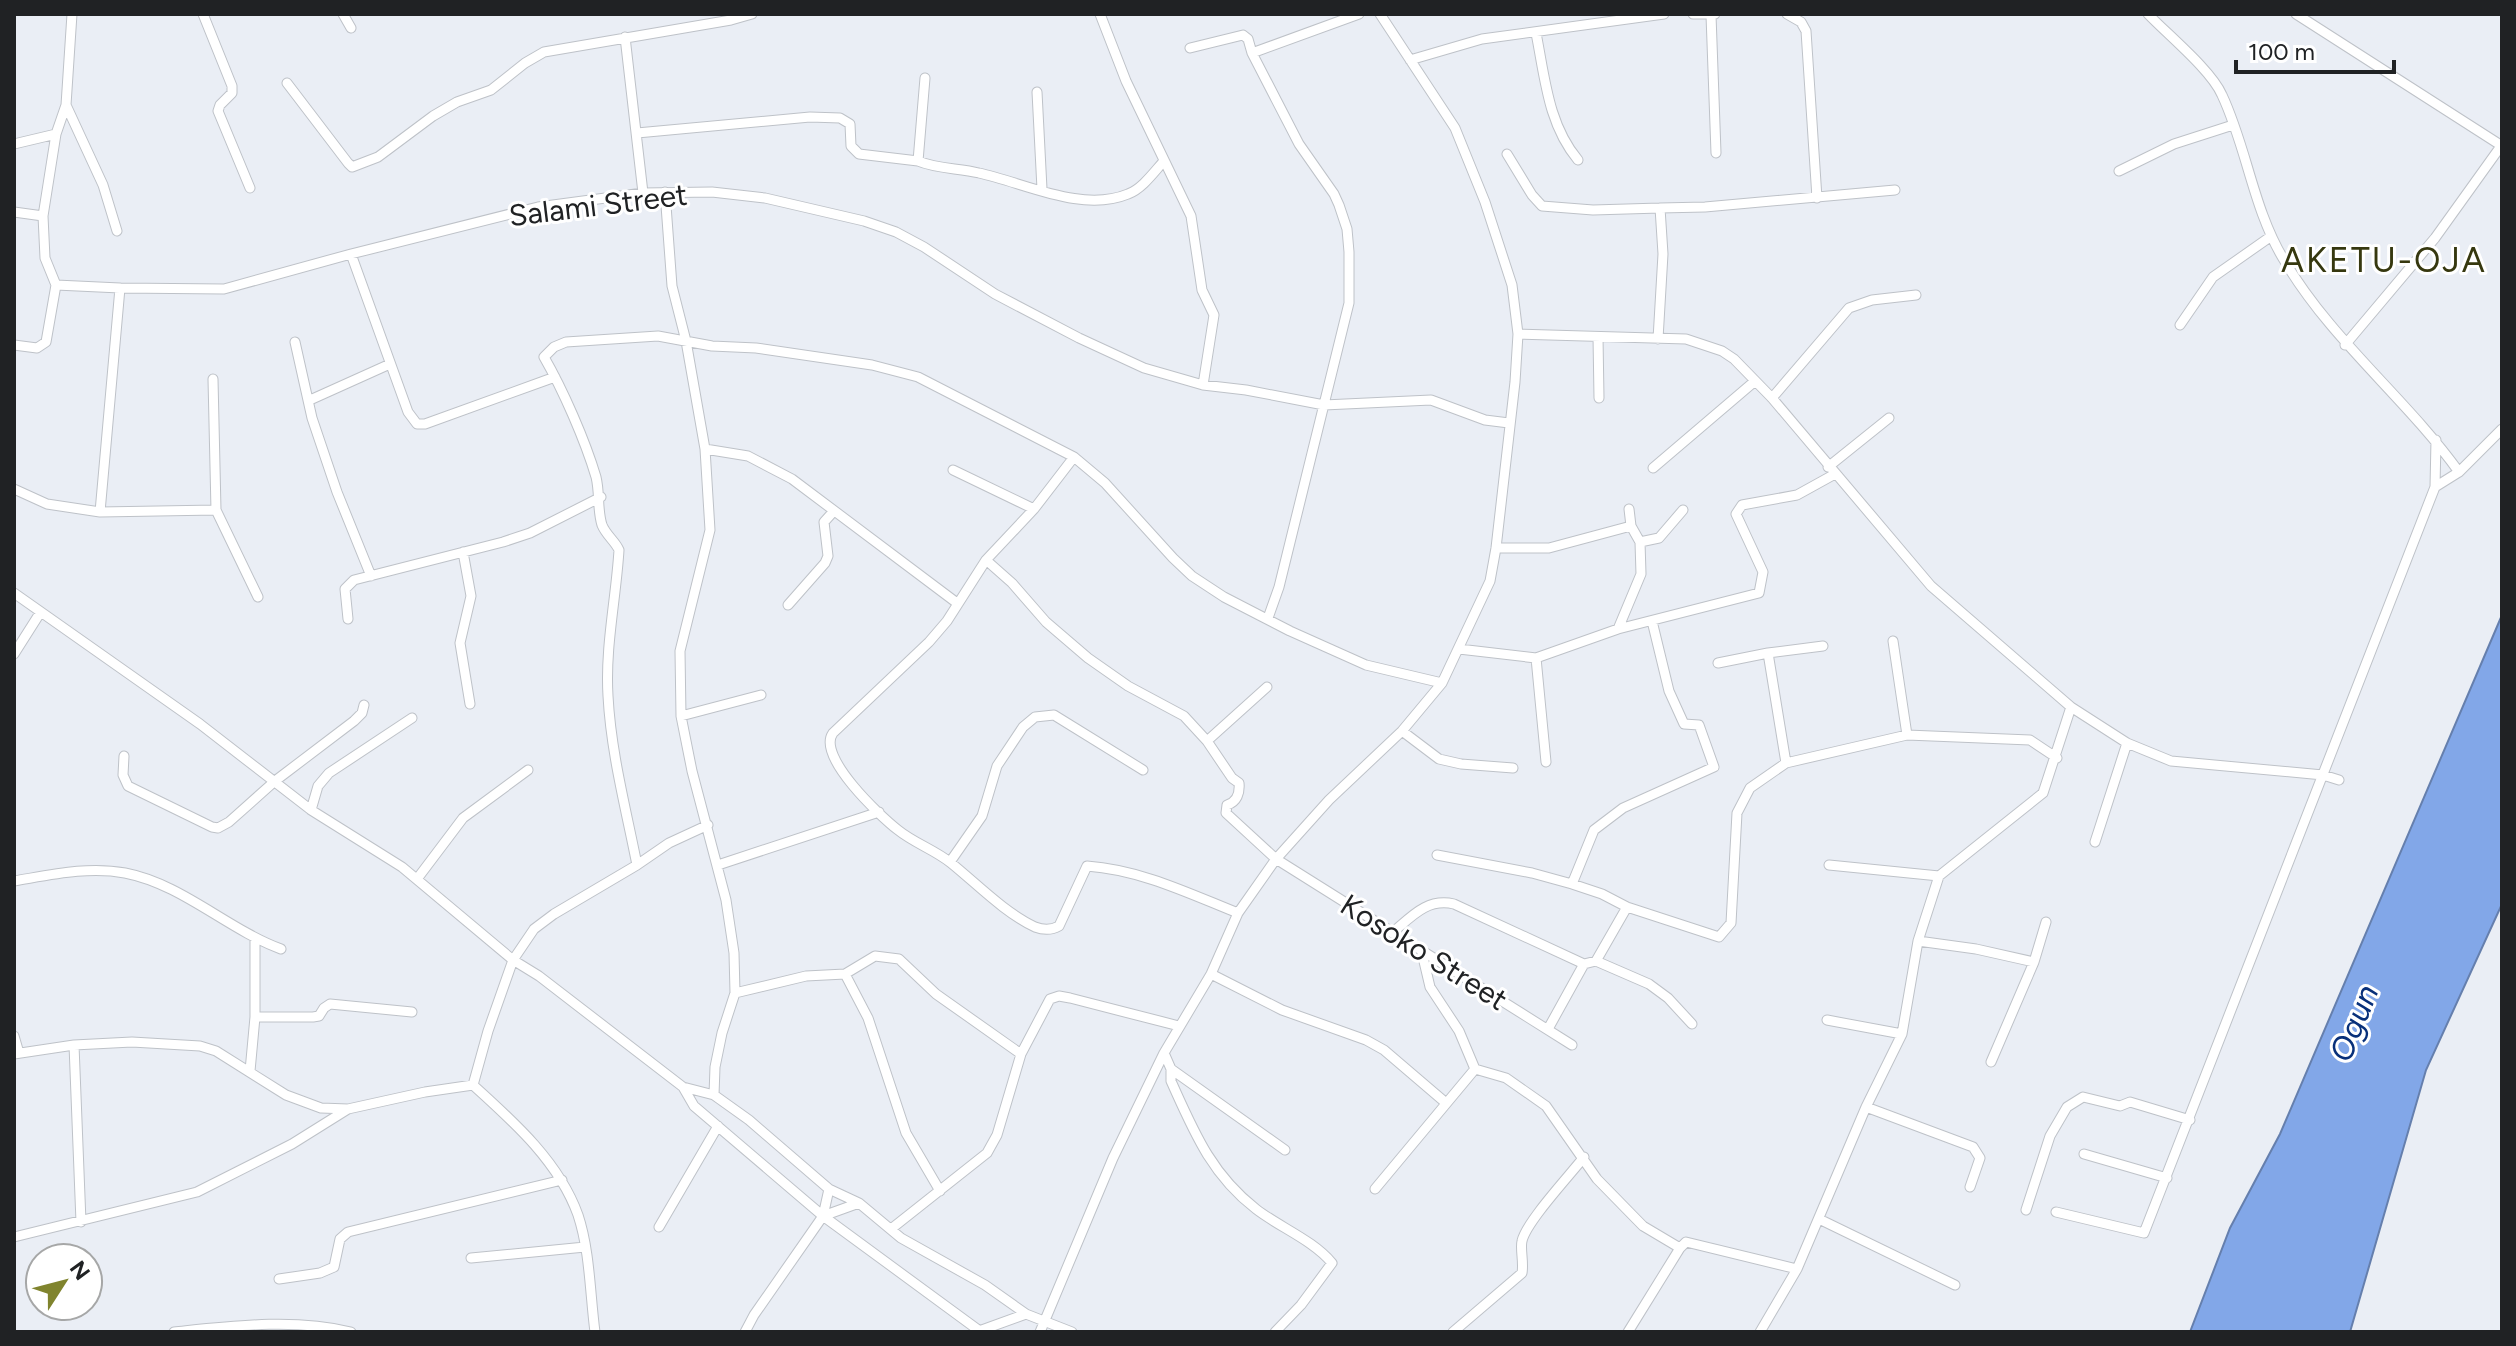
<svg xmlns="http://www.w3.org/2000/svg" width="2516" height="1346" font-family="Figtree,sans-serif">
  <style>
    .water { fill: #82a7e8; stroke: #657fad; stroke-width: 2 }
    .lines { fill: none; stroke-linecap: round; stroke-linejoin: round }
    .street-casing { stroke: #bec2c8; stroke-width: 11 }
    .street { stroke: #fff; stroke-width: 9 }
    .labels { text-anchor: middle; dominant-baseline: central; stroke-width: 6; stroke-linejoin: round; paint-order: stroke }
    .street-label { font-size: 30px; fill: #202224; stroke: #fff }
    .water-label { font-size: 32px; font-style: italic; fill: #08307a; stroke: #fff }
    .quarter-label { font-size: 34px; letter-spacing: 2px; fill: #36380f; stroke: #fff }
  </style>
  <rect width="100%" height="100%" fill="#eaeef5"/>
  <path class="water" d="M 2502,615 L 2502,904 L 2426,1070 L 2350,1332 L 2190,1332 L 2230,1228 L 2280,1134 Z"/>
  <g class="lines">
    <g class="street-casing">
      <path id="street" d="M 203,14 L 232,86 L 232,93 L 220,105 L 218,111 L 250,188
        M 343,14 L 351,28
        M 1100,14 L 1126,81 L 1191,216 L 1202,290 L 1214,315 L 1203,385
        M 1693,14 L 1715,14
        M 1787,14 L 1801,22 L 1806,31 L 1817,198
        M 2148,14 C 2168,35 2211,70 2222,95 C 2247,148 2253,209 2284,260 C 2332,341 2405,397 2459,472
        M 2296,14 L 2502,146
        M 1711,15 L 1716,153
        M 1536,33 C 1545,78 1548,124 1578,160
        M 625,37 L 643,193
        M 1190,48 L 1243,35 L 1248,39 L 1252,53 L 1299,144 L 1334,194 L 1339,205 L 1347,229 L 1349,252 L 1349,303 L 1279,587 L 1268,618
        M 1252,53 L 1359,14
        M 1410,60 L 1482,39 L 1664,14
        M 287,83 L 348,163 L 352,167 L 378,157 L 433,116 L 457,102 L 491,90 L 525,63 L 544,52 L 731,20 L 752,14
        M 1037,92 L 1042,189
        M 66,105 L 103,185 L 117,231
        M 637,133 L 810,117 L 840,118 L 850,124 L 851,146 L 859,154 L 918,161 C 937,169 959,168 979,173 C 1025,183 1082,213 1128,194 C 1142,189 1154,172 1164,161
        M 14,144 L 56,134
        M 1507,154 L 1532,195 L 1542,206 L 1593,210 L 1660,208
        M 918,161 L 925,78
        M 2119,171 L 2174,144 L 2233,125
        M 665,192 L 672,286 L 686,341 L 705,449 L 710,530 L 680,651 L 681,716 L 692,771 L 726,900 L 734,953 L 735,993 L 722,1033 L 715,1067 L 714,1095
        M 14,212 L 43,216
        M 351,254 L 408,412 L 417,424 L 425,424 L 555,377
        M 56,285 L 120,288 L 224,289 L 351,254 L 538,207 L 643,193 L 712,192 L 765,198 L 864,221 L 896,232 L 924,247 L 995,294 L 1079,338 L 1144,368 L 1203,385 L 1246,390 L 1324,405 L 1431,400 L 1485,420 L 1509,423
        M 2180,325 L 2213,277 L 2270,237
        M 1518,334 L 1686,339 L 1722,351 L 1734,359 L 1772,398 L 1931,586 L 2071,707 L 2127,743 L 2171,761 L 2323,775 L 2339,780
        M 1598,337 L 1599,398
        M 1658,339 L 1663,254 L 1660,208 L 1705,207 L 1895,190
        M 295,342 L 312,418 L 337,492 L 371,576
        M 14,345 L 37,348 L 46,342 L 56,285 L 45,258 L 43,216 L 56,134 L 66,105 L 72,14
        M 2345,345 L 2435,238 L 2501,146
        M 213,379 L 216,510 L 258,597
        M 1772,398 L 1849,308 L 1872,300 L 1916,295
        M 310,400 L 390,364
        M 705,449 L 748,456 L 792,479 L 957,603
        M 1074,457 L 1034,509 L 986,560 L 947,621 L 929,642 L 833,733 C 816,756 880,816 898,830 C 914,843 935,850 951,863 C 977,884 1005,913 1035,927 C 1043,930 1052,930 1059,926 L 1087,866 C 1141,870 1188,893 1238,913
        M 1828,467 L 1889,418
        M 1653,468 L 1755,381
        M 953,470 L 1034,509
        M 2435,487 L 2459,472 L 2502,429
        M 14,489 L 47,504 L 100,512 L 216,510
        M 100,512 L 120,288
        M 1640,542 L 1659,538 L 1683,510
        M 1496,548 L 1549,548 L 1631,526
        M 463,552 L 471,596 L 460,643 L 470,704
        M 986,560 L 1012,583 L 1046,622 L 1088,658 L 1128,686 L 1184,716 L 1207,741 L 1232,778 L 1239,783 C 1240,793 1237,802 1227,805 L 1226,813 L 1276,859 L 1572,1045
        M 14,593 L 200,724 L 311,810 L 402,867 L 513,960 L 539,976 L 683,1087 L 694,1106 L 823,1216 L 981,1332
        M 788,605 L 825,563 L 828,556 L 824,522 L 833,512
        M 348,619 L 345,589 L 354,580 L 503,542 L 530,533 L 601,497
        M 1618,629 L 1641,574 L 1640,542 L 1631,526 L 1629,509
        M 1893,641 L 1907,735
        M 1459,649 L 1536,658 L 1618,629 L 1759,593 L 1763,572 L 1736,514 L 1742,505 L 1797,495 L 1835,474
        M 1768,653 L 1786,763 L 1907,735 L 2030,740 L 2057,758
        M 14,654 L 40,613
        M 1536,658 L 1546,762
        M 1718,663 L 1768,653 L 1823,646
        M 681,716 L 761,695
        M 1402,731 L 1439,759 L 1461,764 L 1513,768
        M 1207,741 L 1267,687
        M 124,756 L 123,775 L 128,786 L 212,827 L 218,828 L 229,822 L 275,781 L 354,721 L 362,713 L 364,705
        M 311,810 L 318,786 L 329,773 L 412,718
        M 2095,842 L 2127,743
        M 1437,855 L 1532,873 L 1572,884 L 1594,830 L 1623,808 L 1714,767 L 1699,725 L 1684,724 L 1669,691 L 1652,621
        M 950,862 L 982,816 L 997,766 L 1023,727 L 1035,717 L 1054,715 L 1143,770
        M 637,865 C 626,809 611,753 608,696 C 605,647 616,599 619,550 C 615,541 606,535 602,525 C 597,509 600,493 596,477 C 585,440 563,390 544,357 L 554,347 L 566,342 L 658,336 L 712,346 L 756,348 L 872,365 L 918,377 L 1074,457 L 1105,483 L 1173,558 L 1192,576 L 1224,597 L 1290,631 L 1366,665 L 1442,683
        M 718,865 L 879,812
        M 1829,865 L 1939,876
        M 417,879 L 463,818 L 528,770
        M 14,881 C 50,875 88,866 125,873 C 182,884 227,929 281,949
        M 1572,884 L 1602,894 L 1627,907 L 1719,937 L 1731,923 L 1737,813 L 1750,788 L 1786,763
        M 1392,933 C 1412,916 1427,898 1454,904 L 1584,964 L 1596,961 L 1649,984 L 1668,998 L 1692,1024
        M 1918,941 L 1976,949 L 2034,962
        M 1422,953 L 1430,987 L 1459,1031 L 1475,1069 L 1506,1078 L 1546,1106 L 1597,1179 L 1643,1226 L 1680,1248
        M 1596,961 L 1627,907
        M 845,974 L 868,1018 L 906,1133 L 940,1191
        M 1211,974 L 1282,1010 L 1366,1040 L 1384,1050 L 1446,1103
        M 735,993 L 806,976 L 845,974 L 875,956 L 899,959 L 936,994 L 1021,1054
        M 255,1017 L 313,1017 L 319,1016 L 324,1008 L 330,1004 L 412,1012
        M 1827,1020 L 1902,1034
        M 1548,1029 L 1584,964
        M 14,1036 L 19,1053
        M 74,1045 L 81,1222
        M 1164,1053 L 1171,1069 L 1171,1081 C 1194,1132 1211,1174 1256,1209 C 1279,1227 1313,1240 1332,1263 L 1301,1305 L 1275,1332
        M 14,1054 L 74,1045 L 132,1042 L 200,1046 L 216,1051 L 286,1095 L 321,1108 L 348,1109 L 425,1092 L 473,1085 C 514,1122 559,1162 578,1215 C 590,1251 590,1294 595,1332
        M 1991,1062 L 2034,962 L 2046,922
        M 1171,1069 L 1285,1150
        M 250,1071 L 255,1017 L 255,939
        M 473,1085 L 488,1031 L 513,960 L 534,929 L 554,914 L 637,865 L 669,843 L 708,825
        M 683,1087 L 714,1095 L 749,1120 L 829,1189 L 859,1203 L 901,1238 L 985,1285 L 1026,1314 L 1072,1332
        M 1866,1107 L 1973,1147 L 1980,1158 L 1970,1187
        M 2084,1154 L 2167,1178
        M 829,1189 L 823,1216 L 859,1203
        M 1375,1189 L 1475,1069
        M 2026,1210 L 2050,1136 L 2067,1107 L 2083,1097 L 2120,1106 L 2130,1102 L 2190,1120
        M 2056,1212 L 2144,1233 L 2435,487 L 2436,440
        M 1819,1219 L 1955,1285
        M 659,1227 L 718,1126
        M 891,1229 L 987,1153 L 997,1135 L 1021,1054 L 1050,999 L 1059,996 L 1070,998 L 1179,1026
        M 14,1237 L 197,1192 L 292,1144 L 348,1109
        M 471,1258 L 585,1247
        M 279,1279 L 320,1273 L 334,1267 L 340,1239 L 348,1232 L 562,1180
        M 979,1331 L 1026,1314
        M 174,1332 C 232,1326 294,1318 351,1332
        M 745,1332 L 754,1315 L 823,1216
        M 1040,1332 L 1113,1158 L 1164,1053 L 1211,974 L 1238,913 L 1276,859 L 1329,800 L 1402,731 L 1442,683 L 1490,581 L 1496,548 L 1515,382 L 1518,334 L 1512,285 L 1485,202 L 1455,128 L 1380,14
        M 1453,1332 L 1522,1273 C 1524,1262 1520,1249 1522,1241 C 1526,1222 1570,1175 1584,1157
        M 1628,1332 L 1680,1248 L 1686,1242 L 1797,1269
        M 1760,1332 L 1797,1269 L 1866,1107 L 1902,1034 L 1918,941 L 1939,876 L 2043,793 L 2071,707"/>
    </g>
    <use href="#street" class="street"/>
  </g>
  <g class="labels">
    <g class="street-label">
      <text transform="translate(598 205) rotate(-7)">Salami Street</text>
      <text transform="translate(1424 952) rotate(32)">Kosoko Street</text>
    </g>
    <g class="water-label">
      <text transform="translate(2354 1023) rotate(-68)">Ogun</text>
    </g>
    <g class="quarter-label">
      <text x="2384" y="260">AKETU-OJA</text>
    </g>
  </g>
  <rect width="2516" height="1346" fill="none" stroke="#202224" stroke-width="32"/>
  <g transform="translate(64 1282) rotate(54)"><circle r="38" fill="#ffffff" stroke="#a6a7a7" stroke-width="2"/>
  <path d="M0-6L14 30L0 20L-14 30Z" fill="#80842e"/>
  <text y="-12" font-size="22" font-weight="bold" text-anchor="middle" fill="#202224">N</text>
  </g>
  <path d="M2236 60v12h158v-12" fill="none" stroke="#202224" stroke-width="4"/>
  <text x="2248" y="60" font-size="24" fill="#202224" stroke="#ffffff" stroke-width="6" paint-order="stroke">100 m</text>
</svg>
